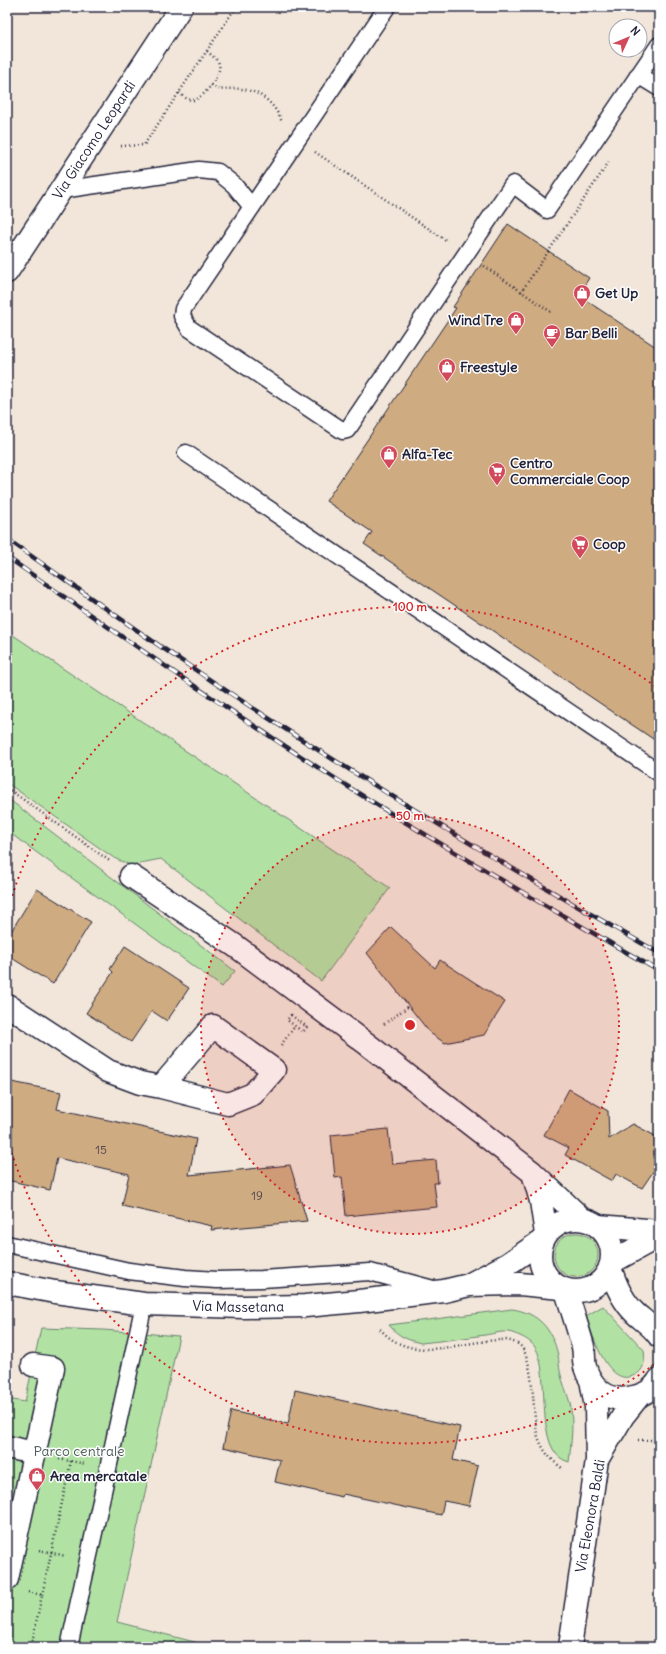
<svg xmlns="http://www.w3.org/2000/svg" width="666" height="1654" font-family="Delius,sans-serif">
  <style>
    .green { fill: #b1e2a3; stroke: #6a826f }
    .building { fill: #cfab81; stroke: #22223b }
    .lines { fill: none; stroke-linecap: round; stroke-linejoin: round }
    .service-casing { stroke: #22223b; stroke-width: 19 }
    .pedestrian-casing { stroke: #22223b; stroke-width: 25 }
    .minor-casing { stroke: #22223b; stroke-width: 25 }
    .secondary-casing { stroke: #22223b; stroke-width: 25 }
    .path { stroke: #22223b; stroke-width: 2.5; stroke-dasharray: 1 3; stroke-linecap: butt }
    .service { stroke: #fff; stroke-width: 16 }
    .pedestrian { stroke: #fff; stroke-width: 22 }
    .minor { stroke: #fff; stroke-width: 22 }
    .secondary { stroke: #fff; stroke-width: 22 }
    .rail-casing { stroke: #22223b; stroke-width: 4.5 }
    .rail { stroke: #fff; stroke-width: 3; stroke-dasharray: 9; stroke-linecap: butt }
    .ring { fill: none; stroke: #d62828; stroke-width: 2; stroke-dasharray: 2 4 }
    .labels { text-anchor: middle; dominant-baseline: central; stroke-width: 3; stroke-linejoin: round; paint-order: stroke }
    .number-label { font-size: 12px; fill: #4d444c }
    .street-label { font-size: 14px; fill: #22223b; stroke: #fff }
    .poi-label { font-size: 14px; font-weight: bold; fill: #22223b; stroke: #fff; text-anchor: start }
    .park-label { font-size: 14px; fill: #4d5c5a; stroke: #fff }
    .centre { fill: #d62828; stroke: #fff; stroke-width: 2 }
    .ring-label { font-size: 12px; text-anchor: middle; font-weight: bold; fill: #d62828; stroke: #fff; stroke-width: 3; stroke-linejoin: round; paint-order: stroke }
  </style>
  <rect width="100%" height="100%" fill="#f1e6d9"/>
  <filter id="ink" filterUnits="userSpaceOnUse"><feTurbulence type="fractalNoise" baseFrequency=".025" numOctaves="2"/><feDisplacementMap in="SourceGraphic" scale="8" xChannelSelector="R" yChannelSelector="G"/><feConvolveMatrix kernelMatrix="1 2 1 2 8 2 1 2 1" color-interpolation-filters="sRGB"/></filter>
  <g filter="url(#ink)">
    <path class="green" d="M 7,631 L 390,888 L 321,981 L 161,859 L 130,865 L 114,858 L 7,783 Z
      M 7,798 L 235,971 L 222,987 L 7,831 Z
      M554 1255a22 22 0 1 1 44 0a22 22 0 1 1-44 0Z
      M 603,1306 L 644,1350 C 645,1358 645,1368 638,1373 C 609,1394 592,1333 586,1316 Z
      M 512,1309 C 539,1313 552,1329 558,1355 C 559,1361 559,1366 560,1371 C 562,1382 567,1392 570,1403 C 574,1423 571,1443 569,1462 C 532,1453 552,1372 535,1347 C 529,1339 519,1335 509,1332 C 502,1331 492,1334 485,1335 C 463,1338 442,1341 421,1343 C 407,1340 398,1336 389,1325 Z
      M 41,1328 L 103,1330 L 179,1336 L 117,1622 L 214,1647 L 7,1647 L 7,1399 L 25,1402 Z"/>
    <path class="building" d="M 508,224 L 589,278 L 578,295 L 659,349 L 659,743 L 364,544 L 372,532 L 326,501 L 456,308 L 453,307 Z
      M 37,889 L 91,922 L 53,984 L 7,955 L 7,938 Z
      M 391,927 L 435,968 L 440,960 L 505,1002 L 484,1035 L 445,1043 L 430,1033 L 367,953 Z
      M 125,946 L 189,988 L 167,1021 L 152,1011 L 131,1042 L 86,1013 L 113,972 L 110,969 Z
      M 7,1081 L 61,1092 L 57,1109 L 196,1139 L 189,1175 L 290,1165 L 307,1221 L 211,1230 L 212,1226 L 122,1206 L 129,1174 L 57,1158 L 50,1190 L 7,1180 Z
      M 569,1089 L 608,1111 L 609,1139 L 633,1124 L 659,1138 L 659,1163 L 642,1188 L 616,1174 L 612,1181 L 565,1155 L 569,1148 L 544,1135 Z
      M 388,1129 L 392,1164 L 436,1160 L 438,1183 L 434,1183 L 437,1207 L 346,1216 L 342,1177 L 335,1178 L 331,1135 Z
      M 295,1390 L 460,1427 L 453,1460 L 478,1466 L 469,1506 L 444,1501 L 441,1515 L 343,1494 L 342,1497 L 275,1482 L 280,1460 L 223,1447 L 231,1411 L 288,1424 Z"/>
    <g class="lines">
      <g class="service-casing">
        <path id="service" d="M 387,7 L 183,309 L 182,316 L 189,328 L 343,431 L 347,430 L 350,426 L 513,184 L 547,210 L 659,45
          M 638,75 L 659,88
          M 61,190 L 199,170 L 218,172 L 234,185 L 252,207
          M 186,453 L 659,773
          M 7,1244 L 129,1271 L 185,1278 L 217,1280 L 262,1279 L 370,1272 L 433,1289
          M 69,1647 L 144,1304"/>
      </g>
      <g class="pedestrian-casing">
        <path id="pedestrian" d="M 7,1447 L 34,1453
          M 7,1579 L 53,1368 L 33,1365"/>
      </g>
      <g class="minor-casing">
        <path id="minor" d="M 131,876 L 237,947 L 367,1044 L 532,1172 L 582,1219
          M 7,1005 L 108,1071 L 140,1083 L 161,1087 L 228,1104 L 253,1094 L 274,1070 L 213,1026 L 161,1087
          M 533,1173 L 541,1201 L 546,1234
          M 610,1267 C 615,1284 623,1302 636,1314 C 644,1321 653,1327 659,1336
          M 566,1290 C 571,1308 577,1325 582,1343 C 585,1351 583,1359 585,1367 C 591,1387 607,1402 628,1398 C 641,1396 652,1392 659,1380
          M 591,1380 L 596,1407 L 597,1460
          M 570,1647 L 597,1460 L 623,1416 L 639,1396"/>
      </g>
      <g class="secondary-casing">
        <g id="secondary">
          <path id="s1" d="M 7,272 L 181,7"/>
          <circle cx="576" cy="1255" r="36"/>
          <path d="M 598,1226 L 659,1231"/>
          <path d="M 612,1262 L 659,1236"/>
          <path id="s2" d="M 7,1283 L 55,1292 L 144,1304 L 243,1307 L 305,1306 L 359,1301 L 444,1291 L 469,1285 L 520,1284 L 561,1288"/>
          <path d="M 472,1283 L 508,1264 L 543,1240"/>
        </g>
      </g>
      <path class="path" d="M 211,85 L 219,90 C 247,85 270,93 282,122
        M 179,93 C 183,96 187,100 193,100 C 202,100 217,79 219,70 C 220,67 219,64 218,61 L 207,51
        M 121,146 L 144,145 L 236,7
        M 315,152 L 447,241
        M 484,266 L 551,312
        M 521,292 L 609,162
        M 7,788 L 111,862
        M 291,1015 L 307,1027 L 303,1032 L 287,1020 Z
        M 384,1024 L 409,1006
        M 281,1045 L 295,1026
        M 380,1329 C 409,1361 447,1346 486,1341 C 498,1340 507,1338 518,1344 C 535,1354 532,1416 538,1437 C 543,1451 551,1460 562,1468
        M 638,1440 L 659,1440
        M 59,1459 L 86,1464
        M 39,1550 L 66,1556
        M 28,1592 L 42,1595 L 31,1647
        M 42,1595 L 71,1461"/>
      <use href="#service" class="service"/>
      <use href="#pedestrian" class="pedestrian"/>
      <use href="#minor" class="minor"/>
      <use href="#secondary" class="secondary"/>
      <g class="rail-casing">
        <path id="rail" d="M 7,539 C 66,580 125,623 185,663 C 339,767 498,862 659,953
          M 7,557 C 123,638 239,718 358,793 C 457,855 558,913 659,971"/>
      </g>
      <use href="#rail" class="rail"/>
    </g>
  </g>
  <circle cx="410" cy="1025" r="209" fill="#d62828" fill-opacity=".12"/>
  <g class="ring">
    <circle cx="410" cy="1025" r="209"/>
    <path d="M659 1361A418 418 0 0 1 7 1137M7 913A418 418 0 0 1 659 689"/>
  </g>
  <defs>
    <g id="shop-pin" transform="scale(0.9)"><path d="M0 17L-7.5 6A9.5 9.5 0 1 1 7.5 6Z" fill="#d1495b" stroke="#fff"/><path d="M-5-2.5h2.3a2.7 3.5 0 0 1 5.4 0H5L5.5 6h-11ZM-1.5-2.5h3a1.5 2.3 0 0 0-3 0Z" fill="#fff"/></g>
    <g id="cafe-pin" transform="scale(0.9)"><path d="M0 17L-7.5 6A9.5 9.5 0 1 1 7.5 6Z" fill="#d1495b" stroke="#fff"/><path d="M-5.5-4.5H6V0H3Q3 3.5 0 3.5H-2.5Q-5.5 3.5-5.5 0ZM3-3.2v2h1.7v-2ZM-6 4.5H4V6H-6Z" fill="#fff"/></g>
    <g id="supermarket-pin" transform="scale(0.9)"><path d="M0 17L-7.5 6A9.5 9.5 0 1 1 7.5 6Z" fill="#d1495b" stroke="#fff"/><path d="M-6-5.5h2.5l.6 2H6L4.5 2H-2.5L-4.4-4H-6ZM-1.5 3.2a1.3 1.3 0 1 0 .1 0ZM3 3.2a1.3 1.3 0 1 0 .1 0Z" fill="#fff"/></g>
  </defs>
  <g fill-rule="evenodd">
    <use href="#shop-pin" x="582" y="293"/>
    <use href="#shop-pin" x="516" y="320"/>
    <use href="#cafe-pin" x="552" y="333"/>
    <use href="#shop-pin" x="447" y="367"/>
    <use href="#shop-pin" x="389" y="454"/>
    <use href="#supermarket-pin" x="497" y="471"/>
    <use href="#supermarket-pin" x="580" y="544"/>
    <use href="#shop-pin" x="37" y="1476"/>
  </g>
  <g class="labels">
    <g class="number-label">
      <text x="101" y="1149">15</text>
      <text x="257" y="1195">19</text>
    </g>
    <g class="street-label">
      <text stroke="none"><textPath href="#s1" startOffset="158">Via Giacomo Leopardi</textPath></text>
      <text stroke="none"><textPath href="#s2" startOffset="233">Via Massetana</textPath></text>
      <text transform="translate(590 1516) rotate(-80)">Via Eleonora Baldi</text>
    </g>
    <g class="poi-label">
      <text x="595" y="293">Get Up</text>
      <text x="503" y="320" text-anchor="end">Wind Tre</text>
      <text x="565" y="333">Bar Belli</text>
      <text x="460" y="367">Freestyle</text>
      <text x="402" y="454">Alfa-Tec</text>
      <text x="510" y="463">Centro<tspan x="510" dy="16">Commerciale Coop</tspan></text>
      <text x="593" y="544">Coop</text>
      <text x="50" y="1476">Area mercatale</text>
    </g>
    <g class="park-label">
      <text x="79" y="1451">Parco centrale</text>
    </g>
  </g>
  <circle cx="410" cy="1025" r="6" class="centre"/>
  <g class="ring-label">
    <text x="410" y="611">100 m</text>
    <text x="410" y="820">50 m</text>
  </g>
  <rect width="666" height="1654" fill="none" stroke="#fff" stroke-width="24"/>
  <rect x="12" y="12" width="642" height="1630" fill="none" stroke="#22223b" stroke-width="1.5" filter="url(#ink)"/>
  <g transform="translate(628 38) rotate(46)"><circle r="19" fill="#ffffff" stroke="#a7a7b1"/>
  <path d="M0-3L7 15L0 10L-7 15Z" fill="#d1495b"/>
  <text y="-6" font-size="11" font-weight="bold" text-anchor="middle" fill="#22223b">N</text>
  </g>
</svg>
